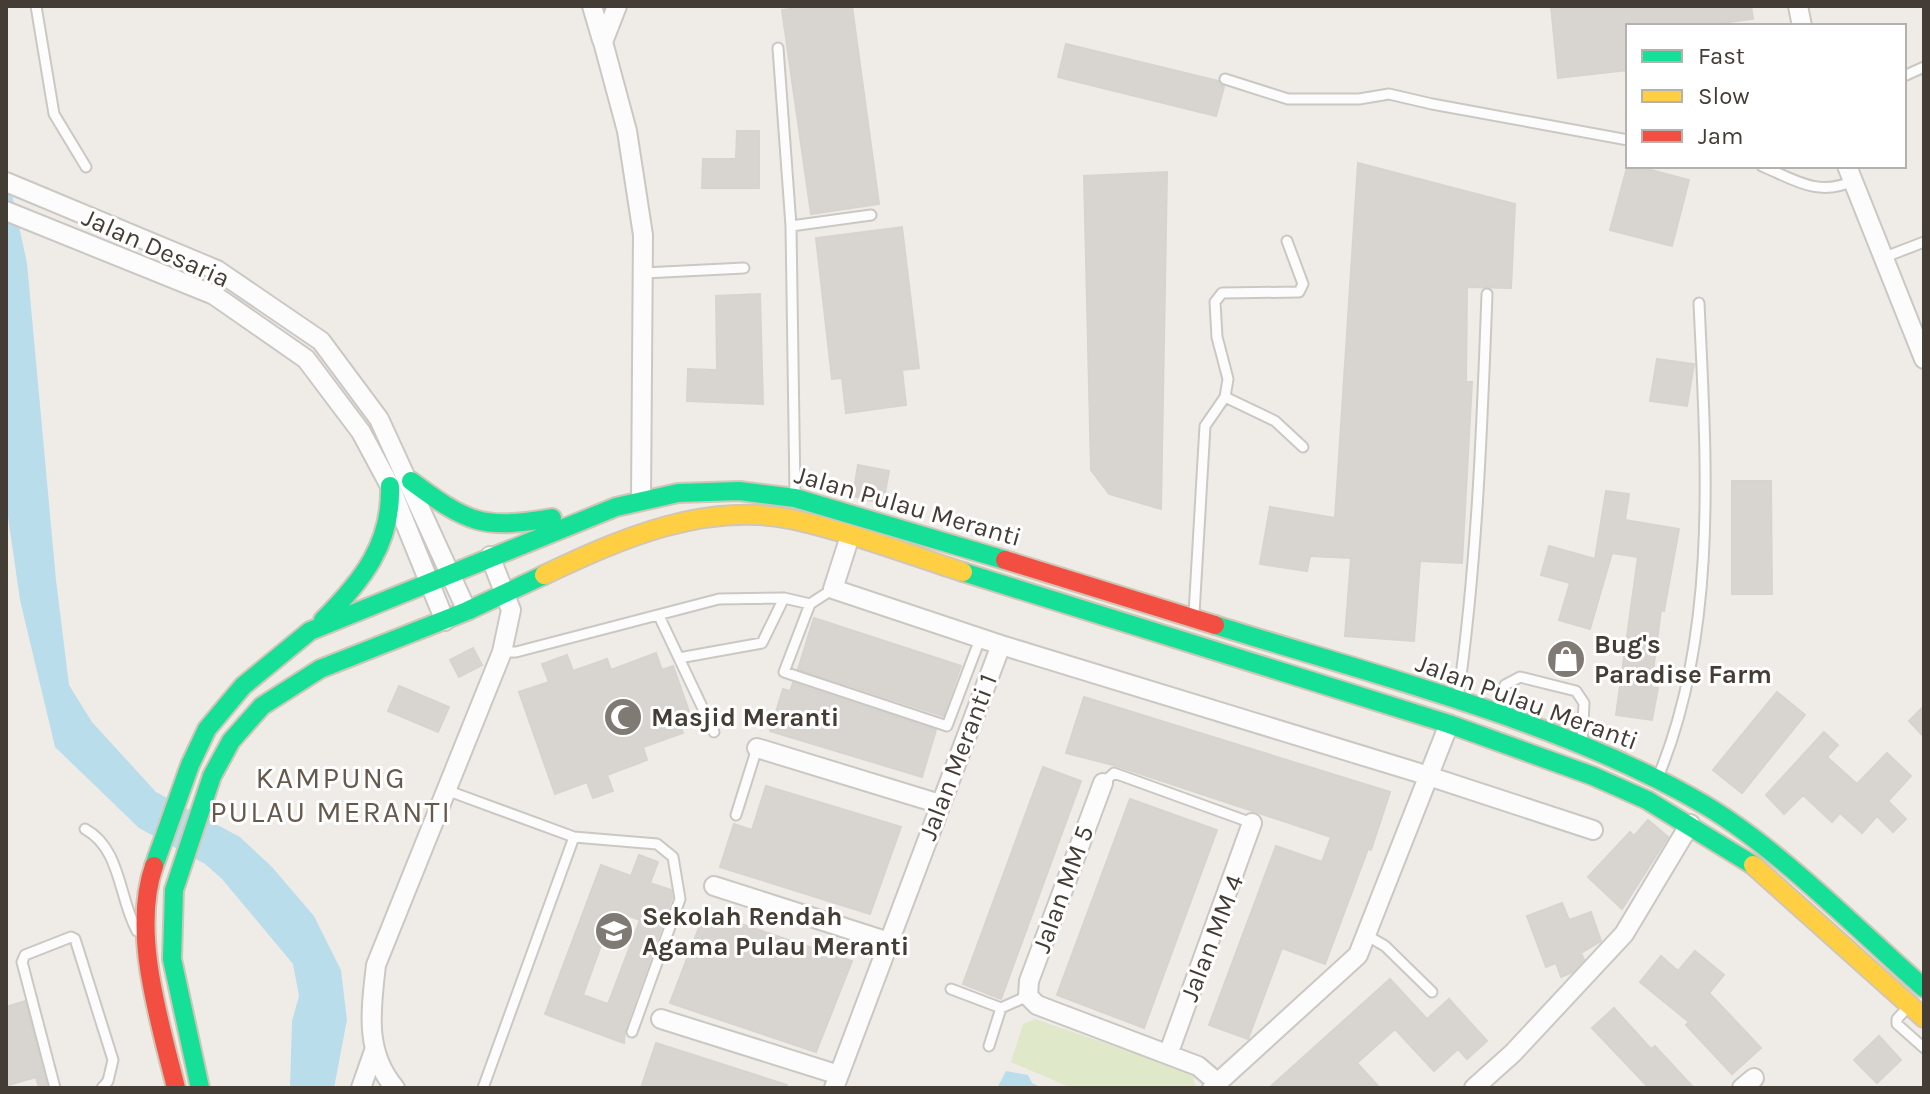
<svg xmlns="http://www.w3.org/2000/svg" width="1930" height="1094" font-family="Karla,sans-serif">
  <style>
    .green { fill: #dfe8c9 }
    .water { fill: #baddec }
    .building { fill: #d8d5d1; stroke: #d7d3ce; stroke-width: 2; fill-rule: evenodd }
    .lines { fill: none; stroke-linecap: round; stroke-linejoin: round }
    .lane-casing { stroke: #cbc8c4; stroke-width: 13 }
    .street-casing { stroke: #cbc8c4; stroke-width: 22 }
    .fast-casing { stroke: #d1c6b6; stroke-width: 22 }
    .slow-casing { stroke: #d1c6b6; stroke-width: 22 }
    .jam-casing { stroke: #d1c6b6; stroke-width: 22 }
    .lane { stroke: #fdfcfc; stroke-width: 9 }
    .street { stroke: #fdfcfc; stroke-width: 18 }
    .fast { stroke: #16e098; stroke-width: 18 }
    .slow { stroke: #ffcf43; stroke-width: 18 }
    .jam { stroke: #f24e42; stroke-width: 18 }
    .labels { text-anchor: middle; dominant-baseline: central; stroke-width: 6; stroke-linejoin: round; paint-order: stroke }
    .street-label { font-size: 26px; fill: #443d35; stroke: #fff }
    .poi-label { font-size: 26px; font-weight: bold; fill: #443d35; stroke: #fff; text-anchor: start }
    .quarter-label { font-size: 30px; letter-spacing: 2px; fill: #675a4d; stroke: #fff }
  </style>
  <rect width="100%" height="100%" fill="#efece8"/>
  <path class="green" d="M 1035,1019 L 1192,1073 L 1196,1088 L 1072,1088 L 1011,1062 L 1023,1024 Z"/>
  <path class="water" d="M 6,167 L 27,263 L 56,580 L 69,685 L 92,722 L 156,792 L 240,837 L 272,867 L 314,916 L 341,970 L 347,1020 L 334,1088 L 290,1088 L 292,1021 L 299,996 L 293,964 L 222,879 L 205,864 L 139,828 L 55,747 L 20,600 L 6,503 Z
    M 1006,1071 L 1028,1075 L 1032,1083 L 1042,1088 L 997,1088 Z"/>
  <path class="building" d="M 811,6 L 852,6 L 879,204 L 811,214 L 782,10 Z
    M 1551,6 L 1751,6 L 1753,19 L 1697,26 L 1628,26 L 1628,70 L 1558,78 Z
    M 1066,44 L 1218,81 L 1224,87 L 1216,116 L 1058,77 Z
    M 737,131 L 759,131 L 759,188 L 702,188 L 703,159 L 736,159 Z
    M 1358,163 L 1515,204 L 1511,288 L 1467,287 L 1466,382 L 1472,382 L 1462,563 L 1420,561 L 1414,641 L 1345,636 L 1351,558 L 1310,556 L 1307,571 L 1260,564 L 1270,507 L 1335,518 Z
    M 1628,164 L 1689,180 L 1672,246 L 1610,230 Z
    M 1167,172 L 1161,509 L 1109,494 L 1091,470 L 1084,176 Z
    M 902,227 L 919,368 L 902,370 L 906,405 L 846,413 L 842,378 L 832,379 L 816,238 Z
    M 760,294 L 763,404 L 687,401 L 688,369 L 717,370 L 716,296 Z
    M 1657,359 L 1694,364 L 1687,406 L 1650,401 Z
    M 858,465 L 889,471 L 883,504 L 853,496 Z
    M 1732,481 L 1771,481 L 1772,594 L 1732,594 Z
    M 1606,491 L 1629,494 L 1625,520 L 1679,529 L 1664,611 L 1661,610 L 1651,687 L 1658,688 L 1652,720 L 1616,715 L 1638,557 L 1612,553 L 1590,629 L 1559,620 L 1570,583 L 1541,575 L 1549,546 L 1595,559 Z
    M 814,618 L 961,666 L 943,716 L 798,669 Z
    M 473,648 L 482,665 L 459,677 L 450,660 Z
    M 656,653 L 662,670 L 673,666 L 690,714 L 677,718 L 683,733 L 643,747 L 647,760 L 607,775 L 613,791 L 593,798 L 587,782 L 555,794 L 519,692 L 549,682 L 542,664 L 567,655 L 573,671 L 607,659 L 611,670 Z
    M 793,683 L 936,730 L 922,777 L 770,731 L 783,689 L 790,691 Z
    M 399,686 L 449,707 L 438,732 L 388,711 Z
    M 1777,692 L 1805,715 L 1742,793 L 1713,770 Z
    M 1084,697 L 1390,792 L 1371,850 L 1368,849 L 1325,964 L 1282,948 L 1248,1039 L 1209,1025 L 1276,846 L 1322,862 L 1331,837 L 1117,766 L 1066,753 Z
    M 1924,706 L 1924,737 L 1909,721 Z
    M 1824,732 L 1838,745 L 1827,757 L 1857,784 L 1887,753 L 1911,776 L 1888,801 L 1906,819 L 1893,832 L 1877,816 L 1862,833 L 1840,813 L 1832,822 L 1803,795 L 1784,814 L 1766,795 Z
    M 1043,767 L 1081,781 L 1001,999 L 963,984 Z
    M 766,786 L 901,827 L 870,914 L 720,867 L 734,824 L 752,830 Z
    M 1130,799 L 1217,830 L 1144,1028 L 1057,995 Z
    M 1648,820 L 1668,837 L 1622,909 L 1588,877 L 1630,832 L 1634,836 Z
    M 639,855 L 658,862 L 650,883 L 671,890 L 672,898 L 625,1029 L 624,1043 L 545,1014 L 601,865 L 631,876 ZM 614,910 L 640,920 L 608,1004 L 583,995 Z
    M 1562,903 L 1569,920 L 1591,912 L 1601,941 L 1581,953 L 1584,960 L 1571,973 L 1561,977 L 1556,963 L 1546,967 L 1527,916 Z
    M 705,912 L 852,961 L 816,1052 L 670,1003 Z
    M 1695,951 L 1724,975 L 1709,993 L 1761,1048 L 1732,1074 L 1686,1025 L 1689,1022 L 1640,982 L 1661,956 L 1678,971 Z
    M 1390,979 L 1427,1019 L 1449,999 L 1487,1041 L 1467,1059 L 1458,1049 L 1434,1071 L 1395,1029 L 1357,1063 L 1380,1088 L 1269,1088 Z
    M 25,1001 L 47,1087 L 44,1088 L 39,1088 L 36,1077 L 6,1086 L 6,1007 Z
    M 1614,1008 L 1651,1049 L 1655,1046 L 1694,1088 L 1649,1088 L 1592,1028 Z
    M 1879,1036 L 1901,1060 L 1877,1083 L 1854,1060 Z
    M 656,1043 L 787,1085 L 787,1088 L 641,1088 Z"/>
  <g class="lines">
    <g class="lane-casing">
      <path id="lane" d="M 36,6 L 54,114 L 86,167
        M 778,48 L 791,226 L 795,494
        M 1904,76 L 1924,67
        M 1225,79 L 1288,99 L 1359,99 L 1389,94 L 1432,104 L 1628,140
        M 1762,166 C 1795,180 1818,197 1853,181
        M 791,226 L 871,215
        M 1885,257 L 1924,242
        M 644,273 L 744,268
        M 1225,397 L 1275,421 L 1303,447
        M 810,604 L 784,672 L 947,726 L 980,639
        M 1194,614 L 1205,426 L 1225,397 L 1228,379 L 1217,337 L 1215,302 L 1222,293 L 1299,292 L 1303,284 L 1287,241
        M 659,616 L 714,732
        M 502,652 L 516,652 L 719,599 L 784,598 L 810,604 L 833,589
        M 679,658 L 762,643 L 784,598
        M 1458,698 C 1477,564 1482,429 1487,294
        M 1496,712 L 1505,685 L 1520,677 L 1576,691 L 1584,703 L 1582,743
        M 1658,777 C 1719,631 1706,458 1699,303
        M 1103,783 L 1114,773 L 1252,823
        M 446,790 L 574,837 L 657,844 L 673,857 L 680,899 L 632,1032
        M 736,815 L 757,748
        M 85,829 C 121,848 119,899 137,931
        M 1366,935 L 1385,946 L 1432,992
        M 951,989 L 1001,1008
        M 1907,1008 L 1897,1019 L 1897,1024 L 1924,1048
        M 989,1046 L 1001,1008 L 1028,996
        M 55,1088 L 22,962 L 25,955 L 71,937 L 75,939 L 113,1060 L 108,1081 L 102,1088
        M 483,1088 L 574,837"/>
    </g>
    <g class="street-casing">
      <path id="street" d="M 592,6 L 602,40
        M 617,6 L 603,42 L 627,131 L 643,235 L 641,500
        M 1798,6 L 1802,26
        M 1847,166 L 1924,359
        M 6,182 L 217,270 L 321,341 L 379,419 L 467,611
        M 6,211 L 214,295 L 306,359 L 361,432 L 390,486 L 445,621
        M 1001,645 L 1416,772 L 1593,830
        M 757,748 L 940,804
        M 1103,783 L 1029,981 L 1028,996 L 1037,1005 L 1198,1066 L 1218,1083
        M 714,886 L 889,942
        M 661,1019 L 839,1075
        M 1169,1052 L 1252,823
        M 361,1088 L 374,1051
        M 395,1088 C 364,1052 371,1009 376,965 L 502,652 L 511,610 L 490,556
        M 834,1088 L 1001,645 L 833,589 L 850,536
        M 1212,1088 L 1358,955 L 1449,724
        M 1474,1088 L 1513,1053 L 1624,934 L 1690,824
        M 1742,1088 L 1754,1078"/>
    </g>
    <g class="fast-casing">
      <path id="fast" d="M 411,481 C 468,523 481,530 552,518
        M 963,572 L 1449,724 L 1593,776 L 1647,800 L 1753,865
        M 323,620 C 362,581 392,544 390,486
        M 1215,625 C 1374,675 1562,721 1705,805 C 1779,849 1858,930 1924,988
        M 154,866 L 190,765 L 207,729 L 243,686 L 310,631 L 616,507 L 678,493 L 739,491 L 795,498 L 1005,560
        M 200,1088 L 172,959 L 174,890 L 212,776 L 231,741 L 262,706 L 320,669 L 467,611 L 544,575"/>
    </g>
    <g class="slow-casing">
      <path id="slow" d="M 544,575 C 620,539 707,500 795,520 C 852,533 908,554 963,572
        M 1753,865 L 1924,1018"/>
    </g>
    <g class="jam-casing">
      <path id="jam" d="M 1005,560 L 1215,625
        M 154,866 C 131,932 160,1022 176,1088"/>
    </g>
    <use href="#lane" class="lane"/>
    <use href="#street" class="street"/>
    <use href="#fast" class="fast"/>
    <use href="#slow" class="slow"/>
    <use href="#jam" class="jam"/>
  </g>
  <defs>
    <g id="shop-disc" transform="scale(2)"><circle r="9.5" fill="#807a74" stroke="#fff"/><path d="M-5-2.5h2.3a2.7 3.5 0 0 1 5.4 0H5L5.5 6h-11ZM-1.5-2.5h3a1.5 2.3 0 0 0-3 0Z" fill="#fff"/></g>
    <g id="mosque-disc" transform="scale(2)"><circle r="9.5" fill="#807a74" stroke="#fff"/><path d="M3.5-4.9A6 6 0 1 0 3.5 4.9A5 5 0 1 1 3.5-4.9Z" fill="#fff"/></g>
    <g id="school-disc" transform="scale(2)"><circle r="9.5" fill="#807a74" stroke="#fff"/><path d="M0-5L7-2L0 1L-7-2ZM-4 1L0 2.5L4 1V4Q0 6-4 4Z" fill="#fff"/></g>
  </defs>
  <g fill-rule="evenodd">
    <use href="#shop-disc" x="1566" y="659"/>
    <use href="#mosque-disc" x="623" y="717"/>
    <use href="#school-disc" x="614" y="931"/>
  </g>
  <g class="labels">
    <g class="street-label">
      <text transform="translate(156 248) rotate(24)">Jalan Desaria</text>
      <text transform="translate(908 506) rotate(16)">Jalan Pulau Meranti</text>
      <text transform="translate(1527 702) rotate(20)">Jalan Pulau Meranti</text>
      <text transform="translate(958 757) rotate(-69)">Jalan Meranti 1</text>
      <text transform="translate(1063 889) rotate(-70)">Jalan MM 5</text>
      <text transform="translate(1212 938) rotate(-69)">Jalan MM 4</text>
    </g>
    <g class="poi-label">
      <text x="1594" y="644">Bug's<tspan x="1594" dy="30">Paradise Farm</tspan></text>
      <text x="651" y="717">Masjid Meranti</text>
      <text x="642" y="916">Sekolah Rendah<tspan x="642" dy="30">Agama Pulau Meranti</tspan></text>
    </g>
    <g class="quarter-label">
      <text x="331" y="778">KAMPUNG<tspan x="331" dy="34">PULAU MERANTI</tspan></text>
    </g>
  </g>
  <rect width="1930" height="1094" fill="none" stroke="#443d35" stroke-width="16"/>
  <rect x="1626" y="24" width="280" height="144" fill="#ffffff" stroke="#b4b1ae" stroke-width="2"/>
  <rect x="1642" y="50" width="40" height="12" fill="#16e098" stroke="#b4b1ae" stroke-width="2"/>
  <text x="1698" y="64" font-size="24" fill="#443d35">Fast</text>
  <rect x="1642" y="90" width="40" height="12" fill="#ffcf43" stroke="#b4b1ae" stroke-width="2"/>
  <text x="1698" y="104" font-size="24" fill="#443d35">Slow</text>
  <rect x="1642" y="130" width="40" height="12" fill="#f24e42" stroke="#b4b1ae" stroke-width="2"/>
  <text x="1698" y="144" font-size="24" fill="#443d35">Jam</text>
</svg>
